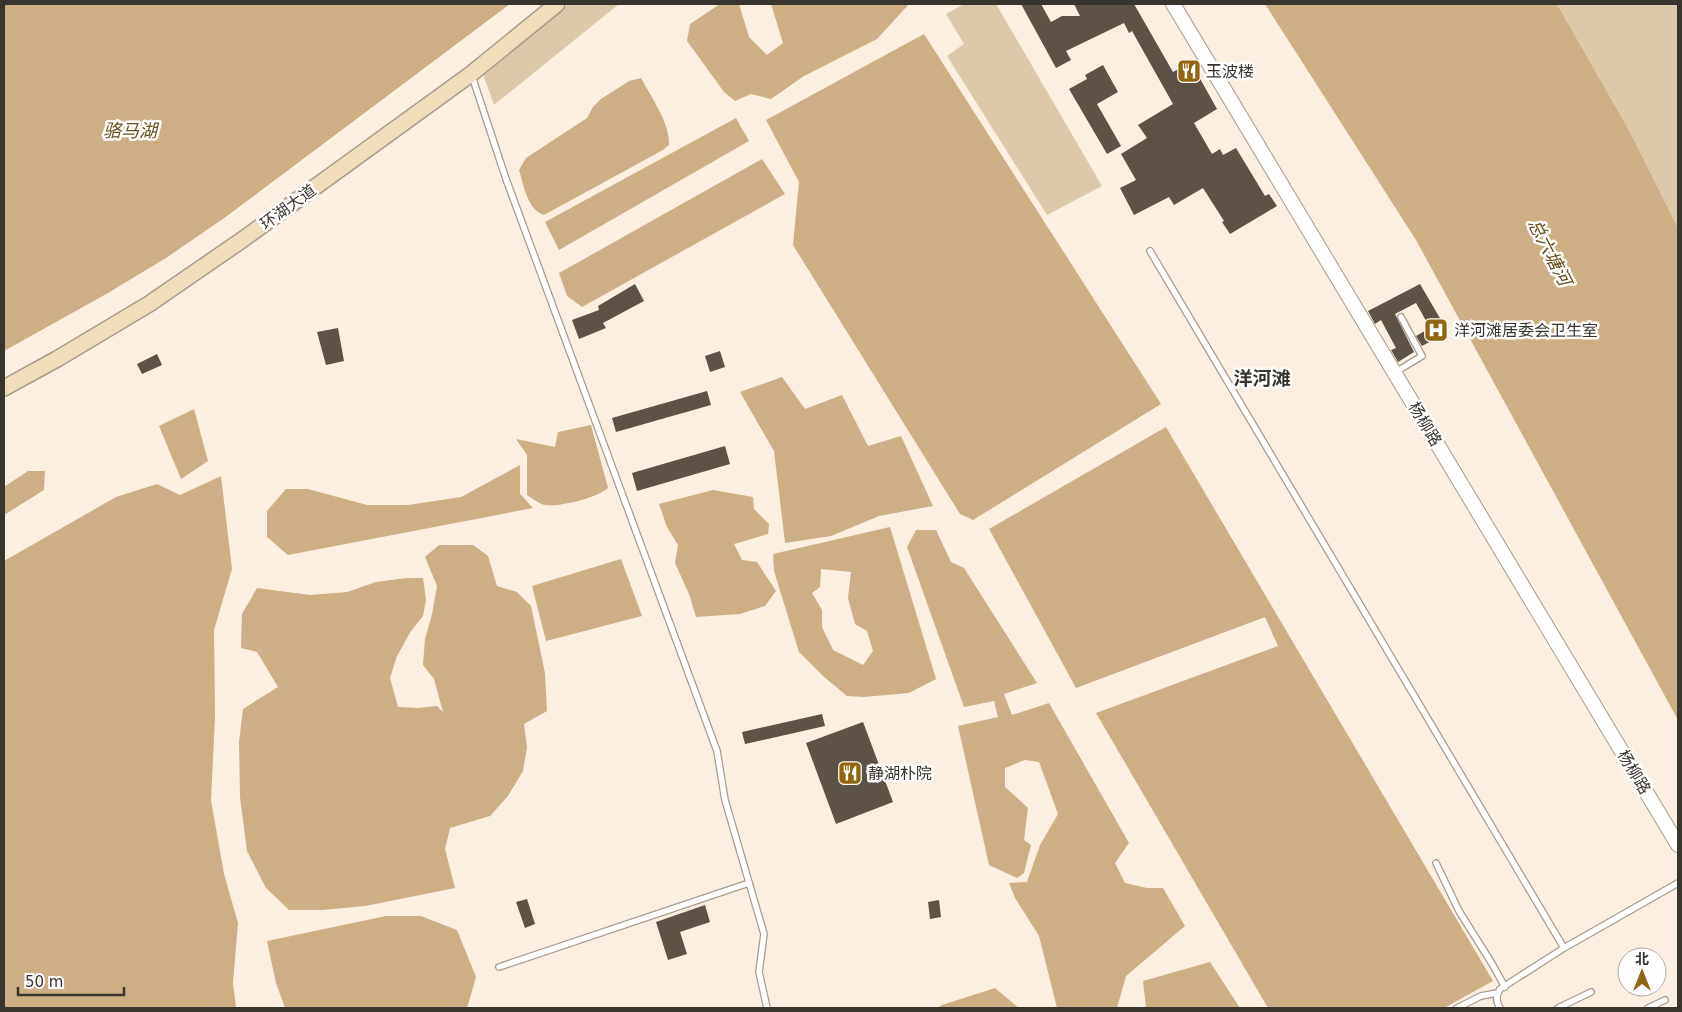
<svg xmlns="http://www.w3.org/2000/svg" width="1682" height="1012" font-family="'DejaVu Sans','Noto Sans SC',sans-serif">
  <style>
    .green { fill: #dcc9ac }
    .water { fill: #ccaf85; fill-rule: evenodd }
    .building { fill: #5c5346 }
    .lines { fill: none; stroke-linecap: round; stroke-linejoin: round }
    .service-casing { stroke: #a79d8e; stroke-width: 8 }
    .tertiary-casing { stroke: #a79d8e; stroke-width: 16 }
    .secondary-casing { stroke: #a79d8e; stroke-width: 18 }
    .service { stroke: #fff; stroke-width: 5.5 }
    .tertiary { stroke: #fff; stroke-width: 14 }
    .secondary { stroke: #efddbc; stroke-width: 15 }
    .labels { text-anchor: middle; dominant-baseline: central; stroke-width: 5; stroke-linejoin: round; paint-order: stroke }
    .poi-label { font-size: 16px; fill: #38342e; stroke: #fefefe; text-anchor: start }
    .street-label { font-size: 16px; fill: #38342e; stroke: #fefefe }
    .water-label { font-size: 18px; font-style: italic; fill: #6b4d1b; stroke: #fefefe }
    .quarter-label { font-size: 19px; font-weight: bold; fill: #38342e; stroke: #fefefe }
  </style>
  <rect width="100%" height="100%" fill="#faefe0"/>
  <path class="green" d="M 569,4 L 619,4 L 494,105 L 483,74 Z
    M 964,4 L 996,4 L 1102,186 L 1047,215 L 947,56 L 964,44 L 946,14 Z
    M 1557,4 L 1678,4 L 1678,228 L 1630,132 Z"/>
  <path class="water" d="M 4,4 L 510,4 L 227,216 L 166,258 L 108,293 L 4,351 Z
    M 720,4 L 739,4 L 749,37 L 767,55 L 783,43 L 771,4 L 909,4 L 877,39 L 804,76 L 771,99 L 751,94 L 735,101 L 724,92 L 687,41 L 690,24 Z
    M 1265,4 L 1557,4 L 1630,132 L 1678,228 L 1678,720 L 1416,240 Z
    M 924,34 L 1161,404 L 973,520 L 960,514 L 793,245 L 799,182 L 766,120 Z
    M 641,78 C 651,97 670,123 669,145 L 663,150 L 544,215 C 527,209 524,186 519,170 L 526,158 L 587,118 L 593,107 L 601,99 L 629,81 Z
    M 736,118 L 749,141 L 559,250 L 545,222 Z
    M 762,159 L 785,194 L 582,307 L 567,296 L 559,273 Z
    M 782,377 L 805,409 L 842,395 L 868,446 L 901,436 L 933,506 L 879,516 L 831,536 L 785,543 L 774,451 L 740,392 Z
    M 194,409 L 208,461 L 181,479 L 159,426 Z
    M 591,425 L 608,488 C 597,498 560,507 545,505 C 539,504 532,498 527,495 L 527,455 L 516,439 L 555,447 L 558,432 Z
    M 1166,427 L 1493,981 L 1444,1008 L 1268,1008 L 1096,713 L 1278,646 L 1265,617 L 1076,688 L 989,529 Z
    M 520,465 L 520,494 L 533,508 L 288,555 L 267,537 L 267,511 L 286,489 L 308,489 L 367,505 L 408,505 L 461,497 Z
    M 28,471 L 45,471 L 44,490 L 4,515 L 4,487 Z
    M 221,476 L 232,569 L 214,630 L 215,716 L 211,800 L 224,874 L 238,923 L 233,983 L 236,1008 L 4,1008 L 4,561 L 116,497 L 157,484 L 180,495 Z
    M 713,490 L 753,497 L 754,509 L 769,524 L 768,534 L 734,544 L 742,560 L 757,562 L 776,591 L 765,606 L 740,614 L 696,617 L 689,594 L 675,563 L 678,545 L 667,527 L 659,504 Z
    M 890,527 L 936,679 L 909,693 L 864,697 L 847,696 L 823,676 L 799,652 L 774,571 L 773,554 ZM 821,569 L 851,572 L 848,598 L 855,624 L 867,631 L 873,651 L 863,665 L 833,650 L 822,627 L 822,610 L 812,593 L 820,587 Z
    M 916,530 L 936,530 L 951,562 L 964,568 L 1037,683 L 1004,694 L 1012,715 L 1049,703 L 1129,843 L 1115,863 L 1125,883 L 1147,888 L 1163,888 L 1185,926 L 1126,976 L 1117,1008 L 1057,1008 L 1039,936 L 1015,898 L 1009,883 L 1027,882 L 1040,845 L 1058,814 L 1039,762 L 1025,760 L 1005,768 L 1005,787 L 1028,808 L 1024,840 L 1031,845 L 1024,873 L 1017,878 L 989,865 L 958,726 L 998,717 L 994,701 L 964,707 L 907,547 Z
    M 439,545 L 473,545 L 488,556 L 497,586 L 517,592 L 531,606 L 545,673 L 547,711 L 524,724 L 527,747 L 523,771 L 508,796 L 490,816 L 450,828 L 445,849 L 455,888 L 365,906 L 322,910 L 289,910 L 266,888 L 247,851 L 240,797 L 239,742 L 243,709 L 278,687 L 257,652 L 241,648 L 242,614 L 257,588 L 310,595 L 347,592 L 376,582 L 407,578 L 423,578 L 426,600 L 423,616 L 411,631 L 397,656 L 390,678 L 398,707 L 418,708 L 437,706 L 443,712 L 434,679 L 423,665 L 425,639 L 432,614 L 437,586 L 425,557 Z
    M 621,559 L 642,616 L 546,641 L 532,586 Z
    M 386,916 L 421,916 L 457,930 L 476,977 L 467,1008 L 285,1008 L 276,983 L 267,941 Z
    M 1210,962 L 1240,1008 L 1146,1008 L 1143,981 Z
    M 995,988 L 1019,1008 L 936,1008 L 942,1005 Z"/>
  <path class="building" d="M 1021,4 L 1041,4 L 1051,22 L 1062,16 L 1080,16 L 1074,4 L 1134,4 L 1173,72 L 1189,63 L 1197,76 L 1198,75 L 1217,109 L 1194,123 L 1212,154 L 1220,149 L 1223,155 L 1236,148 L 1265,196 L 1269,194 L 1277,206 L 1230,234 L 1222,222 L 1224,221 L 1203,188 L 1174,205 L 1169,197 L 1134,215 L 1120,188 L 1136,180 L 1121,154 L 1147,138 L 1138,125 L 1173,104 L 1132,31 L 1129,33 L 1124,23 L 1066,51 L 1071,60 L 1056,68 Z
    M 1103,65 L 1118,92 L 1097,104 L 1121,146 L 1107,154 L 1069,89 L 1087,79 L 1085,75 Z
    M 635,284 L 644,301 L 603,323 L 606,328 L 579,339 L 572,320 L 599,310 L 598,306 Z
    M 1420,284 L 1448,332 L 1422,346 L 1416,336 L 1430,328 L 1416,303 L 1395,314 L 1414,352 L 1398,362 L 1391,350 L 1396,348 L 1381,320 L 1375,324 L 1368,311 Z
    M 338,328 L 344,361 L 326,365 L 317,332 Z
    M 720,351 L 725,367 L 710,372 L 705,356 Z
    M 157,354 L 162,365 L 142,374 L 137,364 Z
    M 707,391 L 711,405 L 616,432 L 612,418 Z
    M 725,446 L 730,464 L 637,491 L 632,473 Z
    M 822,714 L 825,726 L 745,744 L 742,732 Z
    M 863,722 L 893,802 L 836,824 L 806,743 Z
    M 527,899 L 535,924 L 525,928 L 516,902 Z
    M 939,900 L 941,917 L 930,919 L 928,902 Z
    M 705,905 L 710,922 L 680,932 L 687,954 L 668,960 L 656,922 Z"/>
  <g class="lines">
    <g class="service-casing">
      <path id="service" d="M 472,76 L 506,179 L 717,751 L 725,800 L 764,934 L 759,972 L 767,1008
        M 1150,251 L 1564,948
        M 1394,373 L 1422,356 L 1401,317
        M 1436,863 L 1459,911 L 1491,962 L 1505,987
        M 499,967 L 749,883
        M 1457,1008 L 1481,996 L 1497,993
        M 1500,1008 C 1496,1002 1496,995 1500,989 L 1564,948 L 1678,883
        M 1558,1008 L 1591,992
        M 1648,1008 L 1665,1000"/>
    </g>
    <g class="tertiary-casing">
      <path id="tertiary" d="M 1173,4 L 1678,845"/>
    </g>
    <g class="secondary-casing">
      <path id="secondary" d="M 4,388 L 57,359 L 149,304 L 242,240 L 471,74 L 557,4"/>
    </g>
    <use href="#service" class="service"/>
    <use href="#tertiary" class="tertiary"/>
    <use href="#secondary" class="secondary"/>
  </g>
  <defs>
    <g id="restaurant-square" transform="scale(1.25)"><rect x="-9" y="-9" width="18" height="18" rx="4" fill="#926510" stroke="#fefefe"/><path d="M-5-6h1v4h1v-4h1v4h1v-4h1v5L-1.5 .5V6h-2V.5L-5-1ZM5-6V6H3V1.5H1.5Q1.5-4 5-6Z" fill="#fff"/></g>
    <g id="hospital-square" transform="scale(1.25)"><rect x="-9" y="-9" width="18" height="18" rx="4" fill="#926510" stroke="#fefefe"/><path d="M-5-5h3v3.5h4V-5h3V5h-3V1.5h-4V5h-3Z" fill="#fff"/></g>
  </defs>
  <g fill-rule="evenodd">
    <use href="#restaurant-square" x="1189" y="71"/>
    <use href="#hospital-square" x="1436" y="330"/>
    <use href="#restaurant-square" x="850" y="773"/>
  </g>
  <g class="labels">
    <g class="poi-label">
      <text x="1206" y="71">玉波楼</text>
      <text x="1454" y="330">洋河滩居委会卫生室</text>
      <text x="868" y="773">静湖朴院</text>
    </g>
    <g class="street-label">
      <text transform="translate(288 207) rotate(-36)">环湖大道</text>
      <text transform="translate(1425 424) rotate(59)">杨柳路</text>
      <text transform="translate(1634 772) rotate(59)">杨柳路</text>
    </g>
    <g class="water-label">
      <text x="130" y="130">骆马湖</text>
      <text transform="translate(1550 252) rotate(63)">总六塘河</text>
    </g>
    <g class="quarter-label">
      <text x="1262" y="378">洋河滩</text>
    </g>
  </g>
  <rect width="1682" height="1012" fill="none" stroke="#38342e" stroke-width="10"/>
  <g transform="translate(1642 972)"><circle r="24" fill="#fefefe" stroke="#afadab"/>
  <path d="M0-4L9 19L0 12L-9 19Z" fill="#926510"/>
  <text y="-8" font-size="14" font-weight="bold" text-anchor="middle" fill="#38342e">北</text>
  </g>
  <path d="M18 987v8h106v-8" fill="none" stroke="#38342e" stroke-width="2.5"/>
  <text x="25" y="987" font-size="15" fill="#38342e" stroke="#fefefe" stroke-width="4" paint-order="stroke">50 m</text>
</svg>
